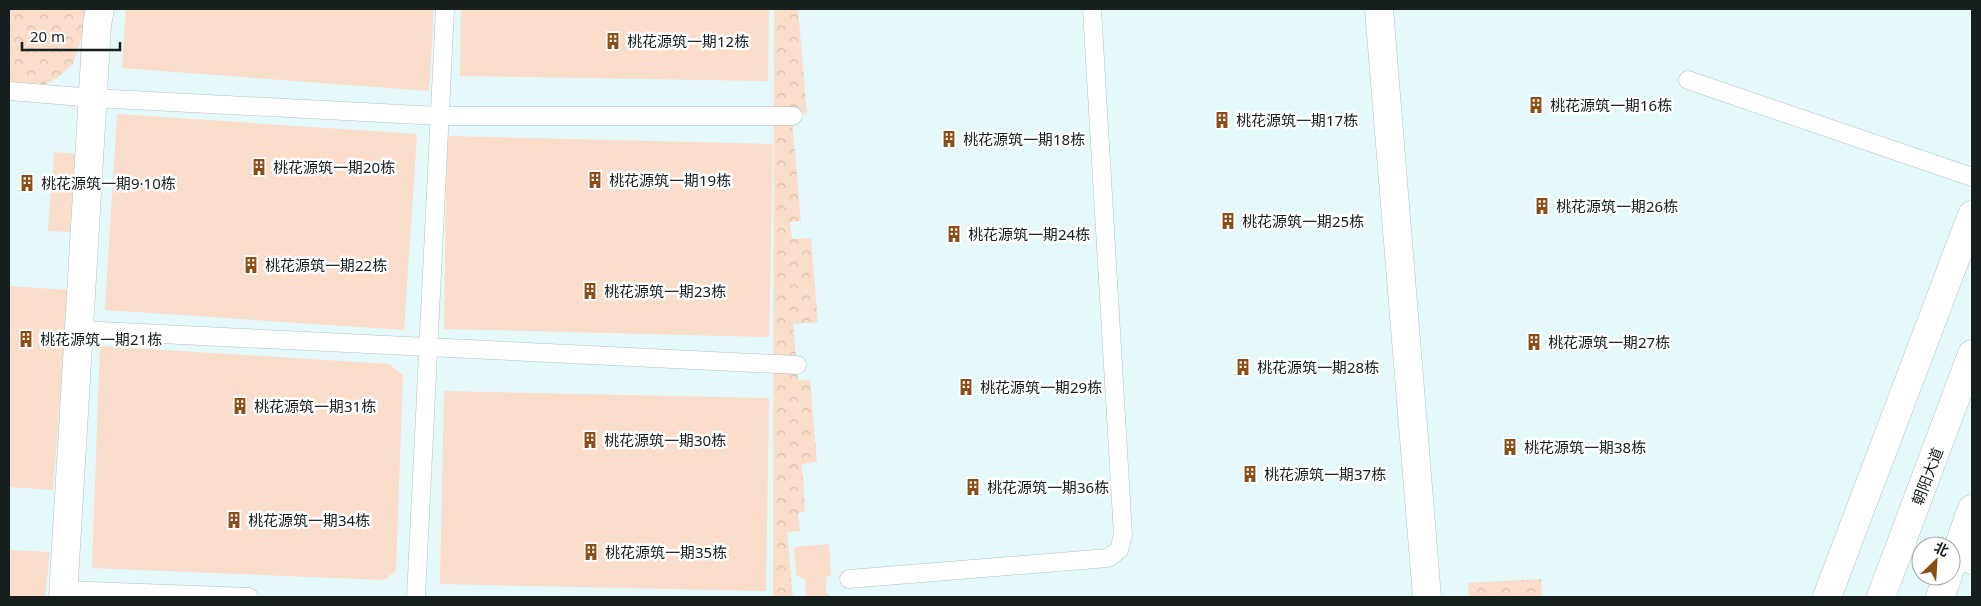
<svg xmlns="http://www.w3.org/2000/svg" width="1981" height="606" font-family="'Noto Sans','Noto Sans SC',sans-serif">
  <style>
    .grass { fill: #faddca }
    .forest { fill: url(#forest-crowns) }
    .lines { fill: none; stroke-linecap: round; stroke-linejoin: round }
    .lane-casing { stroke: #afc1c3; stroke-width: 19 }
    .street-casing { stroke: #afc1c3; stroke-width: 29 }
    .secondary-casing { stroke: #afc1c3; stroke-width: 29 }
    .lane { stroke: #fff; stroke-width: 18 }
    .street { stroke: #fff; stroke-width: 28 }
    .secondary { stroke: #fff; stroke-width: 28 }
    .labels { text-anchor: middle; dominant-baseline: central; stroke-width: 5; stroke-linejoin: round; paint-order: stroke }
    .poi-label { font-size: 15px; fill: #171e1e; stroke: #fff; text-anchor: start }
    .street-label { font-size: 15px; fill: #171e1e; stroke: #fff }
  </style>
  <defs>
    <pattern id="forest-crowns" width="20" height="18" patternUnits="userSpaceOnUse" patternTransform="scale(1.25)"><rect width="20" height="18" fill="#faddca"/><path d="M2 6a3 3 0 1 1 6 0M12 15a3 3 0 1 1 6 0" fill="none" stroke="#d6bdad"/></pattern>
  </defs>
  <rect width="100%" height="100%" fill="#e5f9fb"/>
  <path class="grass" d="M 126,9 L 434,9 L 429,91 L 122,68 Z
    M 461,9 L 769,9 L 768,81 L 460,76 Z
    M 117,114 L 417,134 L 404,330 L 105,310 Z
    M 447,136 L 773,144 L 769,337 L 444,329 Z
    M 54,152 L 76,154 L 70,232 L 48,231 Z
    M 9,286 L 68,290 L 53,490 L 9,487 Z
    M 100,346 L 389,364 L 403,375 L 396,571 L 384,580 L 92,568 Z
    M 444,391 L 769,398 L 766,591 L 440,584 Z
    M 829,544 L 831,574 L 826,578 L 826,593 L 832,597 L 804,597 L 806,595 L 805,579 L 796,575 L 794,547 Z
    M 9,550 L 50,552 L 45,597 L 9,597 Z"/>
  <path class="forest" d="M 9,9 L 85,9 L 84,30 L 73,64 L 57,78 L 42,86 L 9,83 Z
    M 774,9 L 798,9 L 807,115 L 791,108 L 801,221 L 790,222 L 792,239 L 811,238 L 818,322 L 793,324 L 798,380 L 810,380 L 817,462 L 802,464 L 805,512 L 798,513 L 800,531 L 787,532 L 793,597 L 773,597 Z
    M 1541,579 L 1542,597 L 1469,597 L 1468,583 Z"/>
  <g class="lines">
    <g class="lane-casing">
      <path id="lane" d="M 1688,80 L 1972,177
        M 9,91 L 94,98 L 439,116 L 793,116
        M 79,330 L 797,365
        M 849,579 L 1108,558 L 1119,550 L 1123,535 L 1092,9
        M 63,590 L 249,597
        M 416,597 L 445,9"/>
    </g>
    <g class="street-casing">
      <path id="street" d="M 1379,9 L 1427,597
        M 1956,553 L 1972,560
        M 63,597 L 97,25 L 100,9"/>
    </g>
    <g class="secondary-casing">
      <path id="secondary" d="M 1951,567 L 1972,509
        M 1827,597 L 1972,215
        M 1881,597 L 1972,354
        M 1940,597 L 1948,576"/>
    </g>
    <use href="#lane" class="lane"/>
    <use href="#street" class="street"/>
    <use href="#secondary" class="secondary"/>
  </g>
  <defs>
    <g id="building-bare" transform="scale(1.35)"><path d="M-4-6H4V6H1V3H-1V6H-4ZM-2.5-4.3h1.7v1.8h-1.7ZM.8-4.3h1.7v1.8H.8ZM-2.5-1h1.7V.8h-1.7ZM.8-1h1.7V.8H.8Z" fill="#8d4d17" stroke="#fff" stroke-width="2.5" paint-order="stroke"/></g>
  </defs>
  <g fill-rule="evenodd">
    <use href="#building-bare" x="613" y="41"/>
    <use href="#building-bare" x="1536" y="105"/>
    <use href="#building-bare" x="1222" y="120"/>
    <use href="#building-bare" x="949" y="139"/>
    <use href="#building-bare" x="259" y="167"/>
    <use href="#building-bare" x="595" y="180"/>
    <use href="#building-bare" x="27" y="183"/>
    <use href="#building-bare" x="1542" y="206"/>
    <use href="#building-bare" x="1228" y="221"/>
    <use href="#building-bare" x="954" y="234"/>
    <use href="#building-bare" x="251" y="265"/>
    <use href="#building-bare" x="590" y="291"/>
    <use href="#building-bare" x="26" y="339"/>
    <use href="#building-bare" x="1534" y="342"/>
    <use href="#building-bare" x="1243" y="367"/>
    <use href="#building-bare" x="966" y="387"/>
    <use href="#building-bare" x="240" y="406"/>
    <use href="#building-bare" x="590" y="440"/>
    <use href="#building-bare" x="1510" y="447"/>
    <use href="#building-bare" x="1250" y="474"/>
    <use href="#building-bare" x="973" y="487"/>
    <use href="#building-bare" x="234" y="520"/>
    <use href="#building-bare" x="591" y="552"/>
  </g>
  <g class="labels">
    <g class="poi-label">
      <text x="627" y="41">桃花源筑一期12栋</text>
      <text x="1550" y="105">桃花源筑一期16栋</text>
      <text x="1236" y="120">桃花源筑一期17栋</text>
      <text x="963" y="139">桃花源筑一期18栋</text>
      <text x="273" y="167">桃花源筑一期20栋</text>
      <text x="609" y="180">桃花源筑一期19栋</text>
      <text x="41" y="183">桃花源筑一期9·10栋</text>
      <text x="1556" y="206">桃花源筑一期26栋</text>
      <text x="1242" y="221">桃花源筑一期25栋</text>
      <text x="968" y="234">桃花源筑一期24栋</text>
      <text x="265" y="265">桃花源筑一期22栋</text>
      <text x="604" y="291">桃花源筑一期23栋</text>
      <text x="40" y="339">桃花源筑一期21栋</text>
      <text x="1548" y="342">桃花源筑一期27栋</text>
      <text x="1257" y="367">桃花源筑一期28栋</text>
      <text x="980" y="387">桃花源筑一期29栋</text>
      <text x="254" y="406">桃花源筑一期31栋</text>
      <text x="604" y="440">桃花源筑一期30栋</text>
      <text x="1524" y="447">桃花源筑一期38栋</text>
      <text x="1264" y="474">桃花源筑一期37栋</text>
      <text x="987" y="487">桃花源筑一期36栋</text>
      <text x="248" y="520">桃花源筑一期34栋</text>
      <text x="605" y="552">桃花源筑一期35栋</text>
    </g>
    <g class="street-label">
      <text transform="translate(1927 476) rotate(-69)">朝阳大道</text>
    </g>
  </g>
  <rect width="1981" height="606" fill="none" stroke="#171e1e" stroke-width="20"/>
  <g transform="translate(1936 561) rotate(25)"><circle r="24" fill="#ffffff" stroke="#a2a5a5"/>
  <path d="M0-4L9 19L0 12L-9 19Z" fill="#8d4d17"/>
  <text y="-8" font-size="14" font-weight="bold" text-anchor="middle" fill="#171e1e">北</text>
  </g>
  <path d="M22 42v8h98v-8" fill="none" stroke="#171e1e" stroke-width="2.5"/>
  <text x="30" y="42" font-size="15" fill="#171e1e" stroke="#ffffff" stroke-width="4" paint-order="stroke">20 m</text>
</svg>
